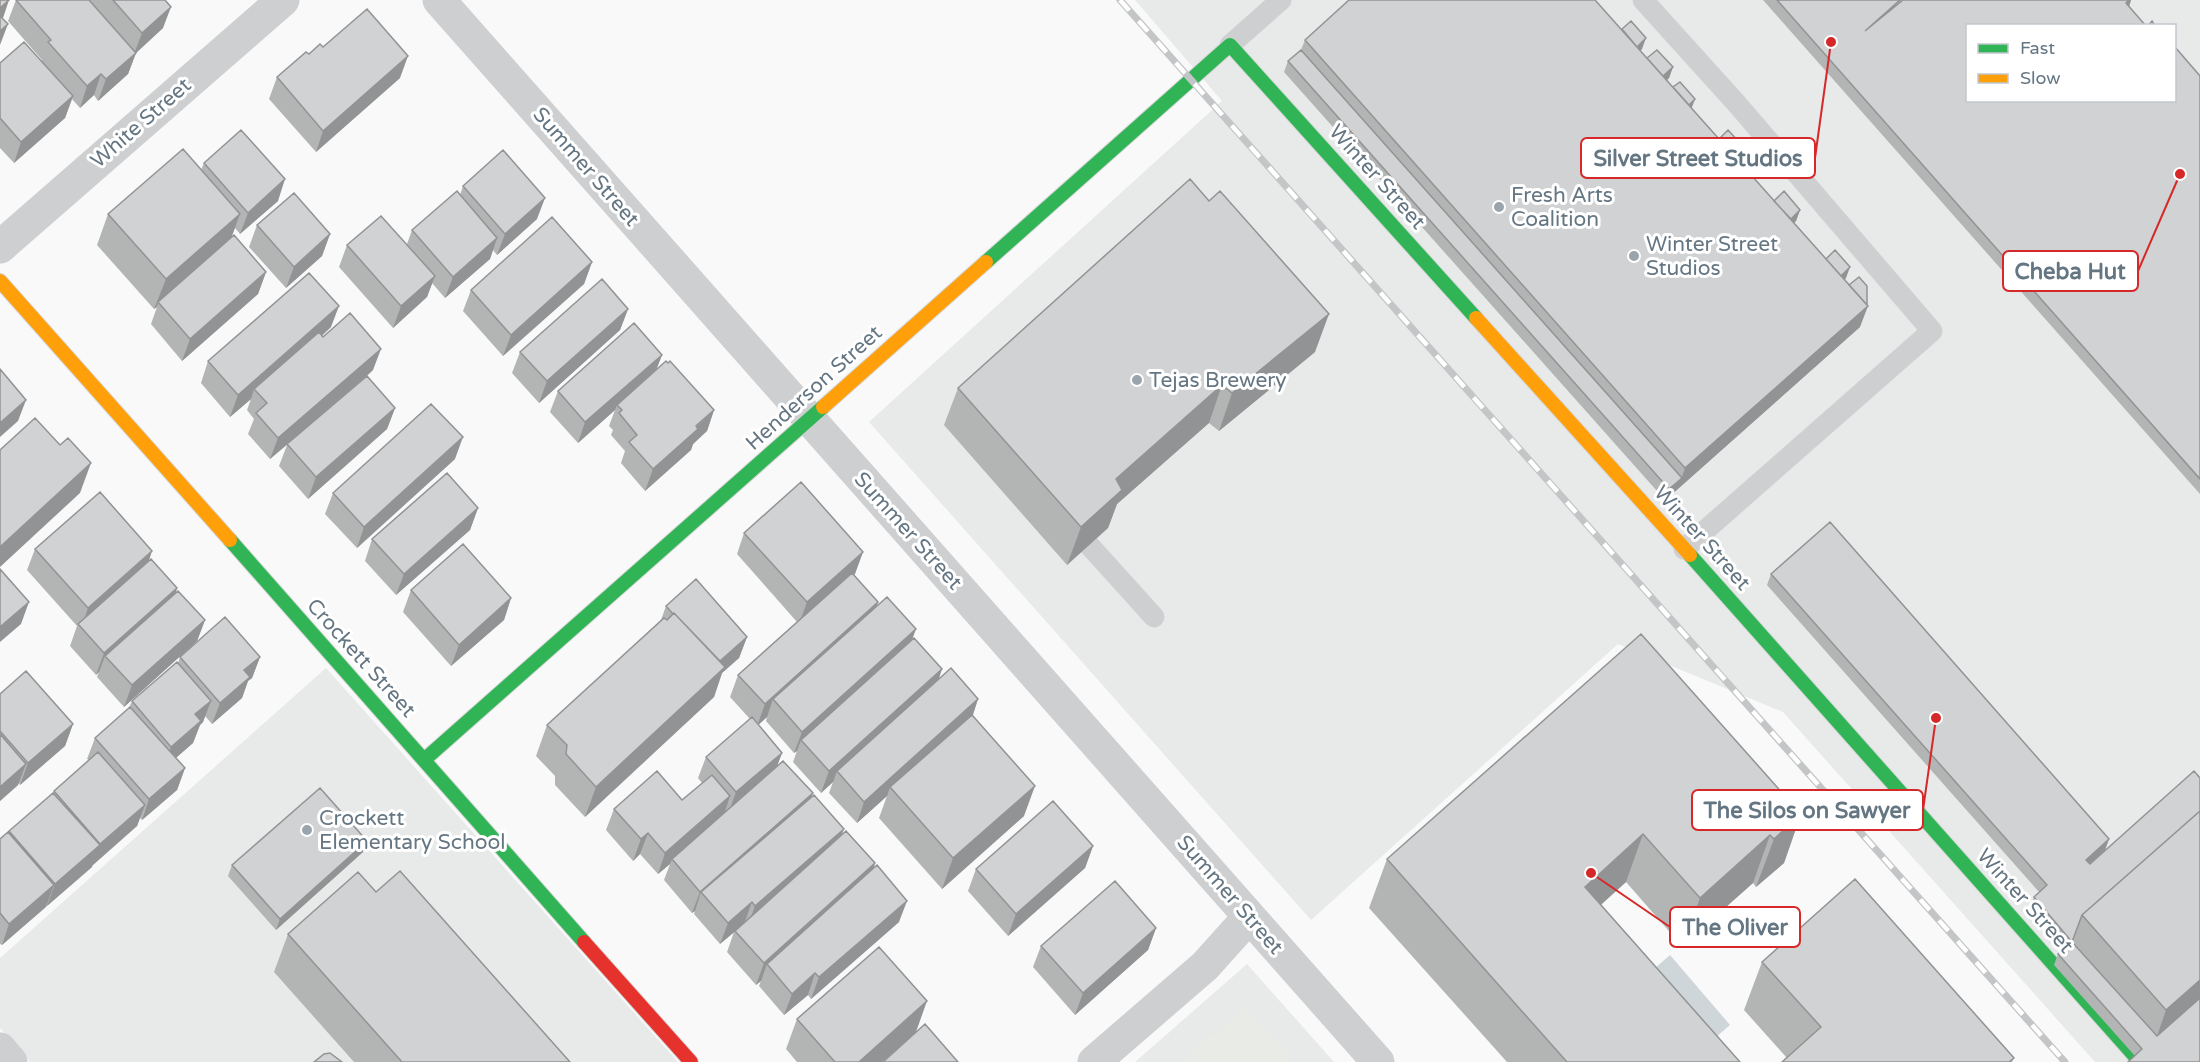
<svg xmlns="http://www.w3.org/2000/svg" width="2200" height="1062" font-family="'Varela Round',sans-serif">
  <style>
    .built { fill: #e8e9e9; fill-rule: evenodd }
    .green { fill: #e8ebe6 }
    .water { fill: #ced6d9 }
    .lines { fill: none; stroke-linecap: round; stroke-linejoin: round }
    .fast-casing { stroke: #d5d6d7; stroke-width: 16 }
    .slow-casing { stroke: #d5d6d7; stroke-width: 16 }
    .jam-casing { stroke: #d5d6d7; stroke-width: 16 }
    .lane { stroke: #cecfd0; stroke-width: 21 }
    .street { stroke: #cecfd0; stroke-width: 33 }
    .fast { stroke: #30b455; stroke-width: 14 }
    .slow { stroke: #ff9f0a; stroke-width: 14 }
    .jam { stroke: #e5322d; stroke-width: 14 }
    .rail-casing { stroke: #c3c5c6; stroke-width: 7 }
    .rail { stroke: #fff; stroke-width: 4.5; stroke-dasharray: 14; stroke-linecap: butt }
    .wall { fill: #b3b5b5 }
    .shaded-wall { fill: #929394 }
    .building { fill: #d0d2d3; stroke: #929394; stroke-width: 1.5 }
    .poi-dot { fill: #99a4ac; stroke: #fff; stroke-width: 2 }
    .labels { text-anchor: middle; dominant-baseline: central; stroke-width: 6; stroke-linejoin: round; paint-order: stroke }
    .street-label { font-size: 21px; fill: #657683; stroke: #fff }
    .poi-label { font-size: 21px; fill: #657683; stroke: #fff; text-anchor: start }
    .leader { fill: none; stroke: #d62828; stroke-width: 2 }
    .callout-dot { fill: #d62828; stroke: #fff; stroke-width: 2 }
    .callout { fill: #fff; stroke: #d62828; stroke-width: 2 }
    .callout-label { font-size: 22px; text-anchor: middle; font-weight: bold; fill: #657683 }
  </style>
  <rect width="100%" height="100%" fill="#f9f9f9"/>
  <path class="built" d="M 1135,0 L 2200,0 L 2200,1062 L 2095,1062 L 1783,712 L 1618,644 L 1311,920 L 869,422 L 1222,101 ZM 1968,26 L 2174,26 L 2174,100 L 1968,100 Z
    M 326,668 L 678,1062 L 30,1062 L 0,1028 L 0,958 Z
    M 1247,964 L 1334,1062 L 1135,1062 Z"/>
  <path class="green" d="M 1244,1007 L 1293,1062 L 1186,1062 L 1184,1060 Z"/>
  <path class="water" d="M 1670,955 L 1730,1025 L 1708,1044 L 1646,976 Z"/>
  <g class="lines">
    <g class="fast-casing">
      <path id="fast" d="M 986,262 L 1230,45 L 1476,318
        M 230,540 L 584,942
        M 1690,555 L 2140,1062
        M 424,760 L 823,407"/>
    </g>
    <g class="slow-casing">
      <path id="slow" d="M 0,281 L 230,540
        M 1476,318 L 1690,555
        M 823,407 L 986,262"/>
    </g>
    <g class="jam-casing">
      <path id="jam" d="M 584,942 L 691,1062"/>
    </g>
    <path class="lane" d="M 1643,0 L 1737,104 L 1932,331 L 1684,549
      M 1230,45 L 1281,0
      M 1089,545 L 1154,617"/>
    <path class="street" d="M 439,0 L 1378,1062
      M 0,247 L 283,0
      M 0,1049 L 11,1062
      M 1094,1062 L 1205,966 L 1249,917"/>
    <use href="#fast" class="fast"/>
    <use href="#slow" class="slow"/>
    <use href="#jam" class="jam"/>
    <g class="rail-casing">
      <path id="rail" d="M 1120,0 L 2065,1062"/>
    </g>
    <use href="#rail" class="rail"/>
  </g>
  <path class="wall" d="M 16,0 L 165,0 L 163,28 L 136,53 L 128,74 L 98,101 L 94,95 L 80,108 L 72,99 L 65,118 L 14,163 L 0,148 L 0,63 L 41,61 L 42,60 L 8,21 Z
    M 1763,0 L 2131,0 L 2129,7 L 2146,26 L 2200,76 L 2200,494 Z
    M 1622,29 L 1642,49 L 1640,51 L 1647,58 L 1673,67 L 1669,78 L 1667,80 L 1719,139 L 1752,156 L 1748,167 L 1746,169 L 1774,201 L 1800,210 L 1796,221 L 1794,223 L 1826,259 L 1846,278 L 1845,280 L 1860,327 L 1665,500 L 1284,72 L 1288,61 L 1301,50 L 1305,40 Z
    M 323,47 L 400,78 L 316,152 L 269,99 L 277,77 L 309,54 Z
    M 204,163 L 278,201 L 240,234 L 235,228 L 231,238 L 266,272 L 258,294 L 182,361 L 151,324 L 157,307 L 154,309 L 97,245 L 108,214 L 201,170 Z
    M 463,186 L 537,219 L 497,255 L 493,250 L 490,259 L 445,298 L 432,283 L 427,297 L 393,328 L 339,267 L 347,245 L 407,244 L 412,230 L 460,195 Z
    M 257,225 L 330,234 L 322,256 L 286,288 L 249,247 Z
    M 592,262 L 584,284 L 503,356 L 463,311 L 471,290 Z
    M 628,309 L 620,330 L 539,403 L 512,373 L 520,352 Z
    M 331,327 L 322,336 L 373,370 L 367,376 L 395,408 L 387,429 L 308,499 L 279,466 L 287,445 L 270,459 L 248,434 L 254,419 L 247,410 L 251,399 L 230,417 L 201,383 L 208,361 Z
    M 1315,352 L 1219,431 L 1209,423 L 1117,504 L 1108,528 L 1067,565 L 944,425 L 958,388 Z
    M 662,355 L 656,369 L 714,410 L 707,431 L 693,444 L 691,450 L 645,491 L 621,463 L 625,451 L 611,435 L 613,430 L 609,426 L 615,410 L 578,443 L 550,412 L 558,391 Z
    M 455,459 L 357,548 L 325,514 L 333,493 Z
    M 478,508 L 470,530 L 396,595 L 365,561 L 372,539 Z
    M 744,533 L 863,552 L 854,575 L 878,602 L 877,607 L 913,639 L 939,679 L 978,699 L 973,715 L 1024,816 L 942,889 L 879,818 L 887,796 L 857,823 L 829,793 L 833,782 L 821,793 L 793,762 L 797,751 L 794,753 L 766,721 L 767,717 L 758,725 L 782,753 L 777,766 L 813,793 L 811,797 L 841,835 L 875,863 L 874,868 L 899,922 L 811,999 L 808,995 L 784,1015 L 759,986 L 761,981 L 756,985 L 727,952 L 734,932 L 720,944 L 694,914 L 695,911 L 692,913 L 664,880 L 670,864 L 658,874 L 640,854 L 633,861 L 606,830 L 614,809 L 682,800 L 702,783 L 698,778 L 706,757 L 750,719 L 730,697 L 738,675 L 797,622 L 737,554 Z
    M 35,549 L 149,561 L 177,588 L 176,593 L 205,620 L 197,641 L 124,707 L 97,677 L 99,672 L 96,675 L 70,646 L 77,626 L 27,570 Z
    M 1771,574 L 2109,839 L 2105,850 L 2200,1062 L 2135,1056 L 2054,965 L 2058,954 L 2065,948 L 2030,908 L 2034,897 L 2039,892 L 1767,585 Z
    M 411,590 L 511,598 L 504,620 L 451,666 L 403,612 Z
    M 666,606 L 747,637 L 739,658 L 722,673 L 714,697 L 585,817 L 555,785 L 555,776 L 536,756 L 547,725 L 661,620 Z
    M 180,657 L 260,657 L 252,678 L 248,681 L 242,698 L 212,724 L 205,716 L 203,722 L 200,725 L 193,743 L 176,758 L 185,768 L 177,790 L 142,820 L 140,818 L 137,826 L 92,865 L 92,867 L 47,906 L 47,905 L 2,945 L 0,944 L 0,839 L 8,833 L 53,793 L 54,791 L 89,760 L 87,759 L 95,738 L 129,708 L 132,701 L 178,663 Z
    M 0,694 L 73,724 L 65,746 L 20,785 L 19,783 L 18,785 L 0,801 Z
    M 1801,814 L 1784,863 L 1756,887 L 1753,883 L 1682,946 L 1626,882 L 1601,905 L 1740,1062 L 1507,1062 L 1369,908 L 1387,859 Z
    M 1093,846 L 1085,868 L 1008,936 L 968,891 L 976,869 Z
    M 363,852 L 276,930 L 228,876 L 232,865 Z
    M 376,892 L 570,1062 L 354,1062 L 274,972 L 288,934 Z
    M 1156,928 L 1148,950 L 1075,1015 L 1033,967 L 1041,946 Z
    M 1762,962 L 2014,1058 L 2012,1062 L 1782,1062 L 1787,1058 L 1744,1010 Z
    M 797,1019 L 916,1032 L 882,1062 L 797,1062 L 786,1049 Z"/>
  <path class="shaded-wall" d="M 9,0 L 2,21 L 0,22 L 0,8 Z
    M 2129,0 L 2131,0 L 2128,9 L 2126,3 Z
    M 171,7 L 163,28 L 136,53 L 128,74 L 98,101 L 106,79 L 134,54 L 142,33 Z
    M 8,24 L 0,45 L 0,31 Z
    M 1646,38 L 1642,49 L 1625,65 L 1629,53 Z
    M 408,56 L 400,78 L 316,152 L 323,131 Z
    M 1673,67 L 1669,78 L 1652,94 L 1656,83 Z
    M 101,74 L 94,95 L 80,108 L 87,86 Z
    M 73,96 L 65,118 L 14,163 L 21,142 Z
    M 1695,99 L 1691,110 L 1681,111 Z
    M 1752,156 L 1748,167 L 1731,183 L 1735,172 Z
    M 285,179 L 278,201 L 240,234 L 248,213 Z
    M 545,198 L 537,219 L 497,255 L 505,234 Z
    M 1800,210 L 1796,221 L 1780,237 L 1784,226 Z
    M 240,214 L 229,244 L 158,302 L 157,307 L 154,309 L 166,279 Z
    M 330,234 L 322,256 L 286,288 L 294,267 Z
    M 497,238 L 490,259 L 445,298 L 453,277 Z
    M 592,262 L 584,284 L 503,356 L 511,335 Z
    M 1850,267 L 1846,278 L 1829,293 L 1833,282 Z
    M 266,272 L 258,294 L 182,361 L 190,339 Z
    M 435,276 L 427,297 L 393,328 L 401,306 Z
    M 339,306 L 331,327 L 258,393 L 254,389 L 251,399 L 230,417 L 238,395 Z
    M 1868,306 L 1860,327 L 1678,489 L 1685,468 Z
    M 628,309 L 620,330 L 539,403 L 547,381 Z
    M 1329,314 L 1315,352 L 1219,431 L 1232,393 Z
    M 381,349 L 373,370 L 270,459 L 278,438 Z
    M 662,355 L 654,376 L 617,405 L 615,410 L 578,443 L 585,422 Z
    M 1222,385 L 1209,423 L 1117,504 L 1108,528 L 1067,565 L 1081,527 L 1116,479 Z
    M 26,400 L 18,421 L 0,437 L 0,423 Z
    M 395,408 L 387,429 L 308,499 L 316,477 Z
    M 714,410 L 707,431 L 693,444 L 691,450 L 645,491 L 653,469 Z
    M 463,437 L 455,459 L 357,548 L 364,527 Z
    M 91,463 L 80,493 L 0,567 L 0,547 Z
    M 1682,478 L 1678,489 L 1665,500 L 1669,489 Z
    M 478,508 L 470,530 L 396,595 L 404,574 Z
    M 152,551 L 145,573 L 81,628 L 88,608 Z
    M 863,552 L 855,574 L 799,624 L 807,602 Z
    M 177,588 L 170,610 L 105,656 L 99,672 L 96,675 L 104,653 Z
    M 511,598 L 504,620 L 451,666 L 459,645 Z
    M 29,602 L 21,624 L 0,642 L 0,627 Z
    M 878,602 L 871,623 L 773,699 L 767,717 L 757,726 L 765,704 Z
    M 205,620 L 197,641 L 124,707 L 132,685 Z
    M 916,629 L 908,651 L 801,740 L 797,751 L 794,753 L 802,732 Z
    M 747,637 L 739,658 L 722,673 L 714,697 L 585,817 L 596,787 L 717,663 Z
    M 260,657 L 252,678 L 248,681 L 242,698 L 212,724 L 220,703 L 244,670 Z
    M 942,669 L 935,691 L 837,771 L 833,782 L 821,793 L 829,771 Z
    M 978,699 L 971,720 L 890,787 L 887,796 L 857,823 L 864,802 Z
    M 211,701 L 203,722 L 200,725 L 193,743 L 164,768 L 171,747 L 195,714 Z
    M 73,724 L 65,746 L 20,785 L 28,763 Z
    M 782,753 L 774,774 L 728,814 L 736,792 Z
    M 26,764 L 18,785 L 0,801 L 0,787 Z
    M 185,768 L 177,790 L 142,820 L 149,799 Z
    M 1035,786 L 1024,816 L 942,889 L 953,858 Z
    M 813,793 L 805,815 L 701,892 L 695,911 L 692,913 L 700,892 Z
    M 730,796 L 723,818 L 672,859 L 670,864 L 658,874 L 665,853 Z
    M 145,805 L 137,826 L 92,866 L 100,844 Z
    M 1801,814 L 1784,863 L 1756,887 L 1774,839 Z
    M 844,829 L 836,850 L 747,928 L 755,906 Z
    M 648,833 L 640,854 L 633,861 L 641,839 Z
    M 1643,834 L 1626,882 L 1567,935 L 1585,887 Z
    M 1770,835 L 1753,883 L 1682,946 L 1700,898 Z
    M 2109,839 L 2105,850 L 2081,871 L 2086,860 Z
    M 367,841 L 363,852 L 276,930 L 280,919 Z
    M 100,845 L 92,867 L 47,906 L 55,884 Z
    M 1093,846 L 1085,868 L 1008,936 L 1016,914 Z
    M 875,863 L 868,885 L 767,964 L 761,981 L 756,985 L 764,963 Z
    M 54,885 L 46,907 L 2,945 L 9,924 Z
    M 907,901 L 899,922 L 811,999 L 819,977 Z
    M 752,902 L 744,924 L 720,944 L 728,923 Z
    M 1156,928 L 1148,950 L 1075,1015 L 1083,993 Z
    M 815,973 L 808,995 L 784,1015 L 792,994 Z
    M 2200,980 L 2200,1006 L 2153,1048 L 2166,1010 Z
    M 927,1001 L 916,1032 L 882,1062 L 859,1062 Z"/>
  <path class="building" d="M 0,0 L 9,0 L 0,8 Z
    M 16,0 L 89,0 L 136,53 L 106,79 L 101,74 L 87,86 L 48,42 L 51,40 Z
    M 113,0 L 165,0 L 171,7 L 142,33 Z
    M 1349,0 L 1595,0 L 1868,306 L 1685,468 L 1305,40 Z
    M 1777,0 L 1900,0 L 1865,31 L 1903,0 L 2129,0 L 2126,3 L 2146,26 L 1968,26 L 1968,100 L 2175,100 L 2175,47 L 2200,76 L 2200,479 Z
    M 367,9 L 408,56 L 323,131 L 277,77 L 306,52 L 309,54 L 320,44 L 323,47 Z
    M 0,16 L 8,24 L 0,31 Z
    M 1631,21 L 1646,38 L 1637,47 L 1622,29 Z
    M 2152,21 L 2155,26 L 2148,26 Z
    M 24,42 L 73,96 L 21,142 L 0,118 L 0,63 Z
    M 1301,50 L 1682,478 L 1669,489 L 1288,61 Z
    M 1657,50 L 1673,67 L 1663,76 L 1647,58 Z
    M 1680,82 L 1695,99 L 1689,105 L 1673,87 Z
    M 241,130 L 285,179 L 248,213 L 204,163 Z
    M 1728,130 L 1752,156 L 1742,165 L 1719,139 Z
    M 183,149 L 240,214 L 166,279 L 108,214 Z
    M 503,150 L 545,198 L 505,234 L 463,186 Z
    M 1190,179 L 1209,201 L 1220,191 L 1329,314 L 1232,393 L 1222,385 L 1116,479 L 1122,490 L 1081,527 L 958,388 Z
    M 457,191 L 497,238 L 453,277 L 412,230 Z
    M 1784,191 L 1800,210 L 1791,219 L 1774,201 Z
    M 294,193 L 330,234 L 294,267 L 257,225 Z
    M 381,216 L 435,276 L 401,306 L 347,245 Z
    M 552,217 L 592,262 L 511,335 L 471,290 Z
    M 234,235 L 266,272 L 190,339 L 158,302 Z
    M 1835,250 L 1850,267 L 1841,276 L 1826,259 Z
    M 309,273 L 339,306 L 238,395 L 208,361 Z
    M 1859,277 L 1867,286 L 1867,305 L 1849,285 Z
    M 602,279 L 628,309 L 547,381 L 520,352 Z
    M 350,313 L 381,349 L 278,438 L 256,413 L 267,403 L 254,389 L 319,332 L 323,337 Z
    M 634,323 L 662,355 L 585,422 L 558,391 Z
    M 666,361 L 668,363 L 670,361 L 714,410 L 696,426 L 698,429 L 653,469 L 629,442 L 637,435 L 619,413 L 622,410 L 617,405 Z
    M 0,369 L 26,400 L 0,423 Z
    M 367,376 L 395,408 L 316,477 L 287,444 Z
    M 431,404 L 463,437 L 364,527 L 333,493 Z
    M 35,418 L 60,445 L 68,438 L 91,463 L 0,547 L 0,450 Z
    M 447,473 L 478,508 L 404,574 L 372,539 Z
    M 801,482 L 863,552 L 807,602 L 744,533 Z
    M 100,492 L 152,551 L 88,608 L 35,549 Z
    M 1830,522 L 2109,839 L 2086,860 L 2090,864 L 2194,771 L 2200,778 L 2200,811 L 2082,915 L 2072,942 L 2034,897 L 2047,885 L 1771,574 Z
    M 463,544 L 511,598 L 459,645 L 411,590 Z
    M 151,559 L 177,588 L 104,653 L 78,624 Z
    M 0,569 L 29,602 L 0,627 Z
    M 852,573 L 878,602 L 765,704 L 738,675 Z
    M 696,579 L 747,637 L 720,661 L 674,613 L 673,614 L 666,606 Z
    M 178,591 L 205,620 L 132,685 L 105,656 Z
    M 887,597 L 916,629 L 802,732 L 773,699 Z
    M 674,613 L 725,667 L 596,787 L 566,754 L 567,745 L 547,725 L 664,618 L 667,620 Z
    M 225,617 L 260,657 L 244,670 L 250,677 L 220,703 L 180,657 Z
    M 1641,634 L 1801,814 L 1774,839 L 1770,835 L 1700,898 L 1643,834 L 1585,887 L 1740,1062 L 1567,1062 L 1387,859 Z
    M 914,638 L 942,669 L 829,771 L 801,740 Z
    M 177,662 L 211,701 L 195,714 L 201,721 L 171,747 L 132,701 Z
    M 951,668 L 978,699 L 864,802 L 837,771 Z
    M 26,671 L 73,724 L 28,763 L 0,731 L 0,694 Z
    M 130,707 L 185,768 L 149,799 L 95,738 Z
    M 972,715 L 1035,786 L 953,858 L 890,787 Z
    M 752,717 L 782,753 L 736,792 L 706,757 Z
    M 0,734 L 26,764 L 0,787 Z
    M 98,752 L 145,805 L 100,844 L 54,791 Z
    M 783,761 L 813,793 L 700,892 L 672,859 Z
    M 657,771 L 682,800 L 712,775 L 730,796 L 665,853 L 648,833 L 641,839 L 614,809 Z
    M 320,788 L 367,841 L 280,919 L 232,865 Z
    M 53,793 L 100,845 L 55,884 L 9,831 Z
    M 814,795 L 844,829 L 755,906 L 752,902 L 728,923 L 701,892 Z
    M 1053,801 L 1093,846 L 1016,914 L 976,869 Z
    M 2200,811 L 2200,980 L 2166,1010 L 2082,915 Z
    M 846,831 L 875,863 L 764,963 L 735,931 Z
    M 8,832 L 54,885 L 9,924 L 0,913 L 0,839 Z
    M 877,865 L 907,901 L 819,977 L 815,973 L 792,994 L 767,964 Z
    M 400,871 L 570,1062 L 402,1062 L 288,934 L 358,872 L 376,892 Z
    M 1855,879 L 2014,1058 L 2009,1062 L 1782,1062 L 1821,1027 L 1762,962 Z
    M 1115,881 L 1156,928 L 1083,993 L 1041,946 Z
    M 2072,942 L 2157,1036 L 2200,998 L 2200,1062 L 2128,1062 L 2142,1049 L 2058,954 Z
    M 879,947 L 927,1001 L 859,1062 L 835,1062 L 797,1019 Z
    M 925,1024 L 958,1062 L 883,1062 Z
    M 330,1053 L 342,1062 L 314,1062 L 324,1054 Z"/>
  <g class="poi-dot">
    <circle cx="1499" cy="207" r="6"/>
    <circle cx="1634" cy="256" r="6"/>
    <circle cx="1137" cy="380" r="6"/>
    <circle cx="307" cy="830" r="6"/>
  </g>
  <g class="labels">
    <g class="street-label">
      <text transform="translate(141 123) rotate(-41)">White Street</text>
      <text transform="translate(586 167) rotate(49)">Summer Street</text>
      <text transform="translate(1377 177) rotate(48)">Winter Street</text>
      <text transform="translate(814 388) rotate(-42)">Henderson Street</text>
      <text transform="translate(908 531) rotate(48)">Summer Street</text>
      <text transform="translate(1702 538) rotate(48)">Winter Street</text>
      <text transform="translate(361 658) rotate(48)">Crockett Street</text>
      <text transform="translate(1230 895) rotate(49)">Summer Street</text>
      <text transform="translate(2025 901) rotate(48)">Winter Street</text>
    </g>
    <g class="poi-label">
      <text x="1511" y="195">Fresh Arts<tspan x="1511" dy="24">Coalition</tspan></text>
      <text x="1646" y="244">Winter Street<tspan x="1646" dy="24">Studios</tspan></text>
      <text x="1149" y="380">Tejas Brewery</text>
      <text x="319" y="818">Crockett<tspan x="319" dy="24">Elementary School</tspan></text>
    </g>
  </g>
  <path class="leader" d="M1831 42L1815 158M2180 174L2138 271M1936 718L1923 810M1591 873L1670 927"/>
  <g class="callout-dot">
    <circle cx="1831" cy="42" r="6"/>
    <circle cx="2180" cy="174" r="6"/>
    <circle cx="1936" cy="718" r="6"/>
    <circle cx="1591" cy="873" r="6"/>
  </g>
  <g class="callout">
    <rect x="1581" y="138" width="234" height="40" rx="6"/>
    <rect x="2003" y="251" width="135" height="40" rx="6"/>
    <rect x="1692" y="790" width="231" height="40" rx="6"/>
    <rect x="1670" y="907" width="130" height="40" rx="6"/>
  </g>
  <g class="callout-label">
    <text x="1698" y="166">Silver Street Studios</text>
    <text x="2070" y="279">Cheba Hut</text>
    <text x="1807" y="818">The Silos on Sawyer</text>
    <text x="1735" y="935">The Oliver</text>
  </g>
  <rect x="1966" y="24" width="210" height="78" fill="#ffffff" stroke="#c1c8cd" stroke-width="1.5"/>
  <rect x="1978" y="44" width="30" height="9" fill="#30b455" stroke="#c1c8cd" stroke-width="1.5"/>
  <text x="2020" y="54" font-size="18" fill="#657683">Fast</text>
  <rect x="1978" y="74" width="30" height="9" fill="#ff9f0a" stroke="#c1c8cd" stroke-width="1.5"/>
  <text x="2020" y="84" font-size="18" fill="#657683">Slow</text>
</svg>
